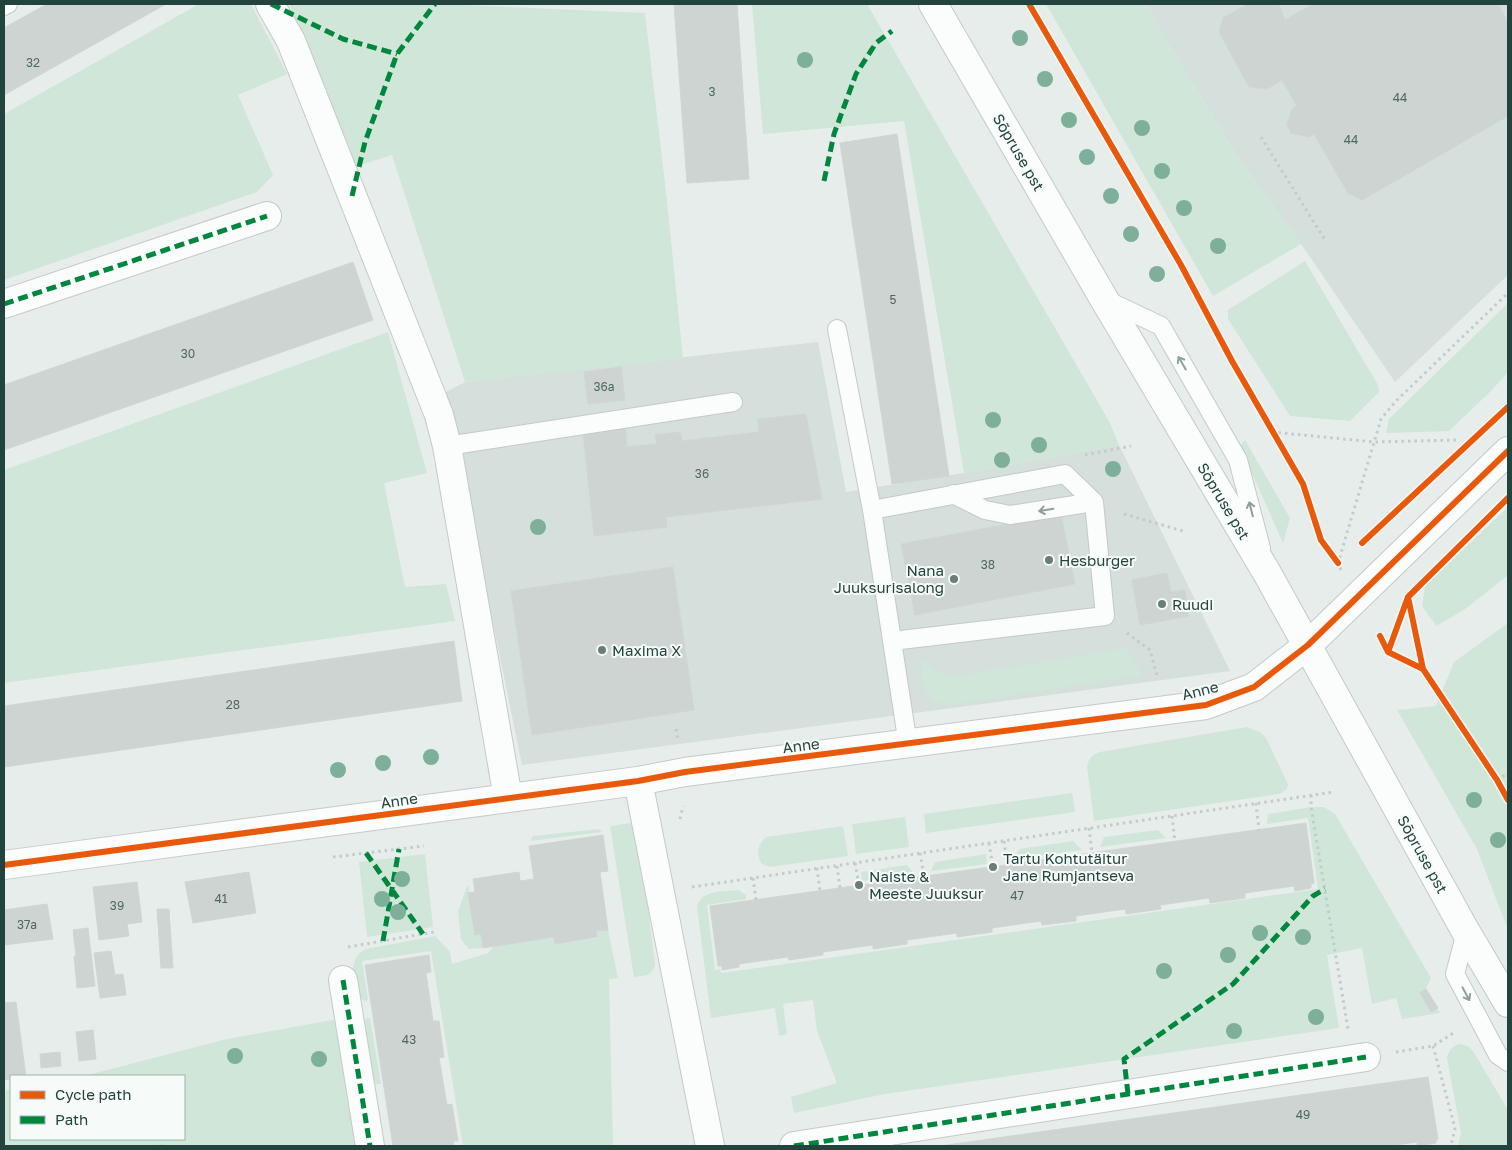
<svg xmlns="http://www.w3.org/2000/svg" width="1512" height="1150" font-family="'Golos Text',sans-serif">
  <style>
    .built { fill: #d5dfdb }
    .green { fill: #d0e6d9 }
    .building { fill: #ced4d2; stroke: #d0d6d4 }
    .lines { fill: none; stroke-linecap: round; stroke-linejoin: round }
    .lane-casing { stroke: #c4cac8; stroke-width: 20 }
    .street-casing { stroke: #c4cac8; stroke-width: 30 }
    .secondary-casing { stroke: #c3cbc9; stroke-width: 30 }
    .path { stroke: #c2cccb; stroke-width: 3; stroke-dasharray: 2.5 4; stroke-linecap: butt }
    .lane { stroke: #fbfcfc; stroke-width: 18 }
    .street { stroke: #fbfcfc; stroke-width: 28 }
    .secondary { stroke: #fbfcfc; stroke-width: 28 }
    .quiet { stroke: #00873e; stroke-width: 5; stroke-dasharray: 10 5; stroke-linecap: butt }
    .cycleway-casing { stroke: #f6fbf9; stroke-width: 9 }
    .cycleway { stroke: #e8590c; stroke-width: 6 }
    .tree { fill: #7eaf98 }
    .oneway { stroke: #8ea09d }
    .poi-dot { fill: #677e7b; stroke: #f6fbf9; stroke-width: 2 }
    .labels { text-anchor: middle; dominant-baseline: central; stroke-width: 4; stroke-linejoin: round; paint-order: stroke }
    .number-label { font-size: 12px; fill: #4e6864 }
    .street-label { font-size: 15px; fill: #22433e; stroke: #f6fbf9 }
    .poi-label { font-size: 15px; fill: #22433e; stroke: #f6fbf9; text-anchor: start }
  </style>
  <rect width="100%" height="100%" fill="#e7edeb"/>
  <path class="built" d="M 1146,4 L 1508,4 L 1508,275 L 1395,382 L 1306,251 L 1239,159 L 1163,35 Z
    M 818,342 L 846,492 L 964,473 L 1119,445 L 1230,671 L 522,765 L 446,392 L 465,382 Z"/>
  <path class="green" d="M 199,4 L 251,4 L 287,74 L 238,95 L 273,175 L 257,192 L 4,280 L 4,114 Z
    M 289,4 L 439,4 L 645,13 L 667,201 L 683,359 L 465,382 L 392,155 L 354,167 Z
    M 752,4 L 867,4 L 1109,421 L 1119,445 L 964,473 L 904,121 L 763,134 Z
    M 1046,4 L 1146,4 L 1163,35 L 1239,159 L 1301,244 L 1213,296 Z
    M 1305,261 L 1378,385 L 1379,392 L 1350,421 L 1290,416 L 1228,319 L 1228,310 Z
    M 1508,303 L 1508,372 L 1491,391 L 1449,431 L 1386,433 L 1389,419 Z
    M 388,332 L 427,473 L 384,483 L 405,587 L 446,584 L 455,621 L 4,683 L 4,470 Z
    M 1245,440 L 1290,518 L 1283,543 L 1240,446 Z
    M 1508,507 L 1508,575 L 1464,610 L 1436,626 L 1422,606 L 1425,586 Z
    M 1508,623 L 1508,930 L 1477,849 L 1397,710 L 1436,706 L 1454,662 Z
    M 1127,648 L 1142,675 L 951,705 C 946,704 939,704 935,701 C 922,693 918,673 924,660 L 948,677 Z
    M 1247,727 L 1260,732 L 1266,738 L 1288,784 L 1287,789 L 1279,794 L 1094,821 L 1087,766 C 1089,758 1092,755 1100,752 Z
    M 1072,793 L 1075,812 L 926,833 L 924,814 Z
    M 1311,807 L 1324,807 L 1335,814 L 1431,978 L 1426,989 L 1440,1013 L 1402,1019 L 1396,998 L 1372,1004 L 1362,948 L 1327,955 L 1339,1028 L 885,1094 L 794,1113 L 791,1097 L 837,1083 L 817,1031 L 813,1000 L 783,1004 L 787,1034 L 779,1036 L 775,1008 L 711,1018 L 697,906 C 703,889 723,892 738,890 L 746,895 L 746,899 L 707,905 L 715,970 L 720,969 L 721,973 L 1318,889 L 1308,818 L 1267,824 L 1268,814 Z
    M 905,817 L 909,847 L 856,854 L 852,824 Z
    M 631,823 L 638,826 L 655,964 C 653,976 644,976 634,977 L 610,826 Z
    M 843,826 L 848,856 L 770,867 L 762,864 C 756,856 757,844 766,837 Z
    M 599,829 L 602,832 L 530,841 L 533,836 Z
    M 1158,830 L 1166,838 L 1100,847 L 1104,837 Z
    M 1073,841 L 1082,850 L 1015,859 L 1015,856 L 1019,849 Z
    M 425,854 L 433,927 L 367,937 L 359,862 Z
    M 986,854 L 987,864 L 931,871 L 935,862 Z
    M 907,865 L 915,875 L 862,881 L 861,872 Z
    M 468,884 L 475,935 L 481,934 L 483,948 L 469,949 L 461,939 L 458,911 Z
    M 608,930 L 618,978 L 609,979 L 613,1146 L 463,1146 L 431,951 L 362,961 L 368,1000 L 365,1001 L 357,997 C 354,979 347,958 366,949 L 435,936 L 450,952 L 452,964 L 488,953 L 494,946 L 554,937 L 555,944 L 597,938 L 596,931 Z
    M 367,1018 L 370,1018 L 381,1084 L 377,1084 L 370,1079 L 361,1025 Z
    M 338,1019 L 359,1146 L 4,1146 L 4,1091 L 11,1089 L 11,1139 L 184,1139 L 184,1076 L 84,1076 L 227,1039 Z
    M 1460,1044 L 1468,1046 L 1473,1051 L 1508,1110 L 1508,1146 L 1458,1146 L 1461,1133 L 1447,1058 C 1449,1050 1452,1046 1460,1044 Z"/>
  <path class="building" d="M 47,4 L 166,4 L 4,95 L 4,28 Z
    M 674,4 L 737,4 L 749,179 L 687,183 Z
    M 1248,4 L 1279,4 L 1285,20 L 1313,4 L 1498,4 L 1508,22 L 1508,116 L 1362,200 L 1348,193 L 1314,134 L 1309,137 L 1291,133 L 1287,125 L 1292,109 L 1297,106 L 1282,80 L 1267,89 L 1249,87 L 1219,32 L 1223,18 Z
    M 897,134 L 949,476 L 892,484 L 840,143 Z
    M 353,262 L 373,320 L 4,450 L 4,385 Z
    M 621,367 L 625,400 L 588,404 L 584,372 Z
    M 806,414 L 822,499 L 666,517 L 667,527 L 594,536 L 583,432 L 625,427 L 627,447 L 657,444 L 655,435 L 680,432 L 682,441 L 759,432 L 758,419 Z
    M 1061,514 L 1075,584 L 915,615 L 901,544 Z
    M 673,567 L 694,710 L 532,735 L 511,591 Z
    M 1167,573 L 1171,592 L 1185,590 L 1189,616 L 1140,625 L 1132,580 Z
    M 454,641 L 462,701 L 4,767 L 4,706 Z
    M 1306,823 L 1314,883 L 1311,884 L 1311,888 L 1295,891 L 1294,886 L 1245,893 L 1245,898 L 1210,903 L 1209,898 L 1160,905 L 1161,909 L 1126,914 L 1125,909 L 1076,916 L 1076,921 L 1042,925 L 1041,921 L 992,928 L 992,932 L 957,937 L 957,933 L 907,940 L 907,944 L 873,949 L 873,945 L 823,952 L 823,955 L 789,960 L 788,957 L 739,964 L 739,967 L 722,970 L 722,966 L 718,966 L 710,906 Z
    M 603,835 L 608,871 L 600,872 L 608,930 L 596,931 L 597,937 L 555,944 L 554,937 L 483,948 L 481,934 L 475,935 L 468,893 L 475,892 L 473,879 L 519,872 L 520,881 L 534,879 L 529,846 Z
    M 249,872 L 256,913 L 193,923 L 185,882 Z
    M 137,882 L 142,922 L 127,924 L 129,936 L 99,940 L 93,887 Z
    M 47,904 L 53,939 L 4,945 L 4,910 Z
    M 157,909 L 169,909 L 173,968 L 161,968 Z
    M 88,928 L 95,986 L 77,988 L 74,956 L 76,956 L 73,930 Z
    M 111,951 L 115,975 L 123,974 L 126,995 L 100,998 L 94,953 Z
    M 429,955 L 431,972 L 426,973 L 433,1021 L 439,1021 L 444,1057 L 439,1058 L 447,1105 L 452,1104 L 458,1141 L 453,1141 L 454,1146 L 393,1146 L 365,965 Z
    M 1426,989 L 1438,1008 L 1431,1012 L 1420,993 Z
    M 16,1002 L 26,1076 L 11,1076 L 11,1079 L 4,1080 L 4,1003 Z
    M 93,1030 L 96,1059 L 79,1061 L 76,1032 Z
    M 60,1052 L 61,1066 L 41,1068 L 40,1054 Z
    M 1428,1077 L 1438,1139 L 1436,1140 L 1436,1143 L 1417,1146 L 1417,1142 L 1390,1146 L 940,1146 Z"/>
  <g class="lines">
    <g class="lane-casing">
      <path id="lane" d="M 4,6 L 8,4
        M 1106,300 L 1161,326 L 1238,460 L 1261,548
        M 837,329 L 872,510 L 908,745
        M 447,446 L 733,402
        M 953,494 L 985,510 L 1010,515 L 1094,502
        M 872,510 L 1065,474 L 1094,502 L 1105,616 L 892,641
        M 1466,932 L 1455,974 L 1498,1055 L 1508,1062"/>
    </g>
    <g class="street-casing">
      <path id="street" d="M 270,4 L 291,41 L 439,415 L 447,446 L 508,798
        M 4,304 L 267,216
        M 638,781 L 710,1146
        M 4,865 L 638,781 L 685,772 L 1206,705 L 1254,687 L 1308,645 L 1508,451
        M 343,980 L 370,1146
        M 794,1146 L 1366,1057"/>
    </g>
    <g class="secondary-casing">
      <path id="secondary" d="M 933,4 L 1104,299 L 1267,573 L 1466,932 L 1508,1003"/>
    </g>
    <path class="path" d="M 1261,137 L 1325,240
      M 1272,432 L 1374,442 L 1458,440
      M 1085,455 L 1131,446
      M 1124,514 L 1183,531
      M 1341,570 L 1338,563 L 1381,419 L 1396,401 L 1508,293
      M 1127,633 L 1150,650 L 1158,679
      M 676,729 L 678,740
      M 1497,780 L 1508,773
      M 1311,795 L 1311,807 L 1348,1029
      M 1256,803 L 1259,830
      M 1172,816 L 1175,842
      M 680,819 L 683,806
      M 1089,828 L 1092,853
      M 1004,841 L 1007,865
      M 989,843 L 993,867
      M 920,853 L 924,876
      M 333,857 L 424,846
      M 855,863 L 859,885
      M 837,866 L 840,888
      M 817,868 L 820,891
      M 753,878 L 756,900
      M 692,887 L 1334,792
      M 348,947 L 434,932
      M 1433,1046 L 1455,1128 L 1451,1146
      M 1396,1052 L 1433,1046 L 1455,1032
      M 159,1146 L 165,1146"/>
    <use href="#lane" class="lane"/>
    <use href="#street" class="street"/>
    <use href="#secondary" class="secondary"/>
    <path class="quiet" d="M 271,4 L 343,39 L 397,54
      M 824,181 L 834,134 L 856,74 L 876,43 L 892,31
      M 352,196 L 365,142 L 397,54 L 435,4
      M 4,304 L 267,216
      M 366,853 L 423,934
      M 383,941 L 399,849
      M 343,980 L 370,1146
      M 1128,1094 L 1124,1059 L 1233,984 L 1313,896 L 1325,889
      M 794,1146 L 1366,1057"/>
    <g class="cycleway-casing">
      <path id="cycleway" d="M 1029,4 L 1181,265 L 1232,361 L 1303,484 L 1321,540 L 1338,563
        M 1362,543 L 1508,407
        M 1408,597 L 1508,498
        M 1380,636 L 1388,652 L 1423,669 L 1497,780 L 1508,800
        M 1388,652 L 1408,597 L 1423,669
        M 4,865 L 638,781 L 685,772 L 1206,705 L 1254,687 L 1308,645 L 1508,451"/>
    </g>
    <use href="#cycleway" class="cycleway"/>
  </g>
  <g class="tree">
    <circle cx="1020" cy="38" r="8"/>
    <circle cx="805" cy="60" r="8"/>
    <circle cx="1045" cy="79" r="8"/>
    <circle cx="1069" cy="120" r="8"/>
    <circle cx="1142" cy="128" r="8"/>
    <circle cx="1087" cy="157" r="8"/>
    <circle cx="1162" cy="171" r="8"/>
    <circle cx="1111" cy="196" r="8"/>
    <circle cx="1184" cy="208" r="8"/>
    <circle cx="1131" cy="234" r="8"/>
    <circle cx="1218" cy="246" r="8"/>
    <circle cx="1157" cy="274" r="8"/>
    <circle cx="993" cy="420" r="8"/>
    <circle cx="1039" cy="445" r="8"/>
    <circle cx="1002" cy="460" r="8"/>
    <circle cx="1113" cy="469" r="8"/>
    <circle cx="538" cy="527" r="8"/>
    <circle cx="431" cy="757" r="8"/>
    <circle cx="383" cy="763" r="8"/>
    <circle cx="338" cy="770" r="8"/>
    <circle cx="1474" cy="800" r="8"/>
    <circle cx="1498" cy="840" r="8"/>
    <circle cx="402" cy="879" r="8"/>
    <circle cx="382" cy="899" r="8"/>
    <circle cx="398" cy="912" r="8"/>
    <circle cx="1260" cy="933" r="8"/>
    <circle cx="1303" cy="937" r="8"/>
    <circle cx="1228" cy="955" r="8"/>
    <circle cx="1164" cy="971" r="8"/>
    <circle cx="1316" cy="1017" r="8"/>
    <circle cx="1234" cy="1031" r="8"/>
    <circle cx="235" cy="1056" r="8"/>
    <circle cx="319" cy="1059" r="8"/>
  </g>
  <defs><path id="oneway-shaft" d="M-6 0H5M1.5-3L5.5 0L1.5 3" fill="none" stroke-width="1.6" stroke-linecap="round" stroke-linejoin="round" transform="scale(1.25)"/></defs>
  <g class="oneway">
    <use href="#oneway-shaft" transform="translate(1182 363) rotate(-120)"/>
    <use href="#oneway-shaft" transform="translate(1251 509) rotate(-104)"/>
    <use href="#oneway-shaft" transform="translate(1046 510) rotate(171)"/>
    <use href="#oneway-shaft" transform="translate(1466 994) rotate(62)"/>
  </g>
  <g class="poi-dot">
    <circle cx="1049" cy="560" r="5"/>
    <circle cx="954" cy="579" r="5"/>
    <circle cx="1162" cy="604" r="5"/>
    <circle cx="602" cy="650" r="5"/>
    <circle cx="993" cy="867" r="5"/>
    <circle cx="859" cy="885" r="5"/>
  </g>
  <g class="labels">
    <g class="number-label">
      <text x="33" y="62">32</text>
      <text x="712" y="91">3</text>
      <text x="1400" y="97">44</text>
      <text x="1351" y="139">44</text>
      <text x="893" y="299">5</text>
      <text x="188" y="353">30</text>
      <text x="604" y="386">36a</text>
      <text x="702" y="473">36</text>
      <text x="988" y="564">38</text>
      <text x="233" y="704">28</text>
      <text x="1017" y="895">47</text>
      <text x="221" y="898">41</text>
      <text x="117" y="905">39</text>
      <text x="27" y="924">37a</text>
      <text x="409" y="1039">43</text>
      <text x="1303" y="1114">49</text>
    </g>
    <g class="street-label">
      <text transform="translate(1019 152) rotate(60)">Sõpruse pst</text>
      <text transform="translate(1224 501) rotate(59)">Sõpruse pst</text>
      <text transform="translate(1200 690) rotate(-14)">Anne</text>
      <text transform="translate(801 745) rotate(-7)">Anne</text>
      <text transform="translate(399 800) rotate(-8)">Anne</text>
      <text transform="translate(1423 854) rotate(61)">Sõpruse pst</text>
    </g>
    <g class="poi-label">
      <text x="1059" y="560">Hesburger</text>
      <text x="944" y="570" text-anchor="end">Nana<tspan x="944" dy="17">Juuksurisalong</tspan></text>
      <text x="1172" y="604">Ruudi</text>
      <text x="612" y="650">Maxima X</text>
      <text x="1003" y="858">Tartu Kohtutäitur<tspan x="1003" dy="17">Jane Rumjantseva</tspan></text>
      <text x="869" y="876">Naiste &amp;<tspan x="869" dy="17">Meeste Juuksur</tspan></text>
    </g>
  </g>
  <rect width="1512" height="1150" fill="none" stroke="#22433e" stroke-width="10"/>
  <rect x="10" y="1075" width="175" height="65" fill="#f6fbf9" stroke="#a1b1ae"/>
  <rect x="20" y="1091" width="25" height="8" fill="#e8590c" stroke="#a1b1ae"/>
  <text x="55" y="1100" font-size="15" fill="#22433e">Cycle path</text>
  <rect x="20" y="1116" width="25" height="8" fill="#00873e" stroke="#a1b1ae"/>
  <text x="55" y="1125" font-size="15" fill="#22433e">Path</text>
</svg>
